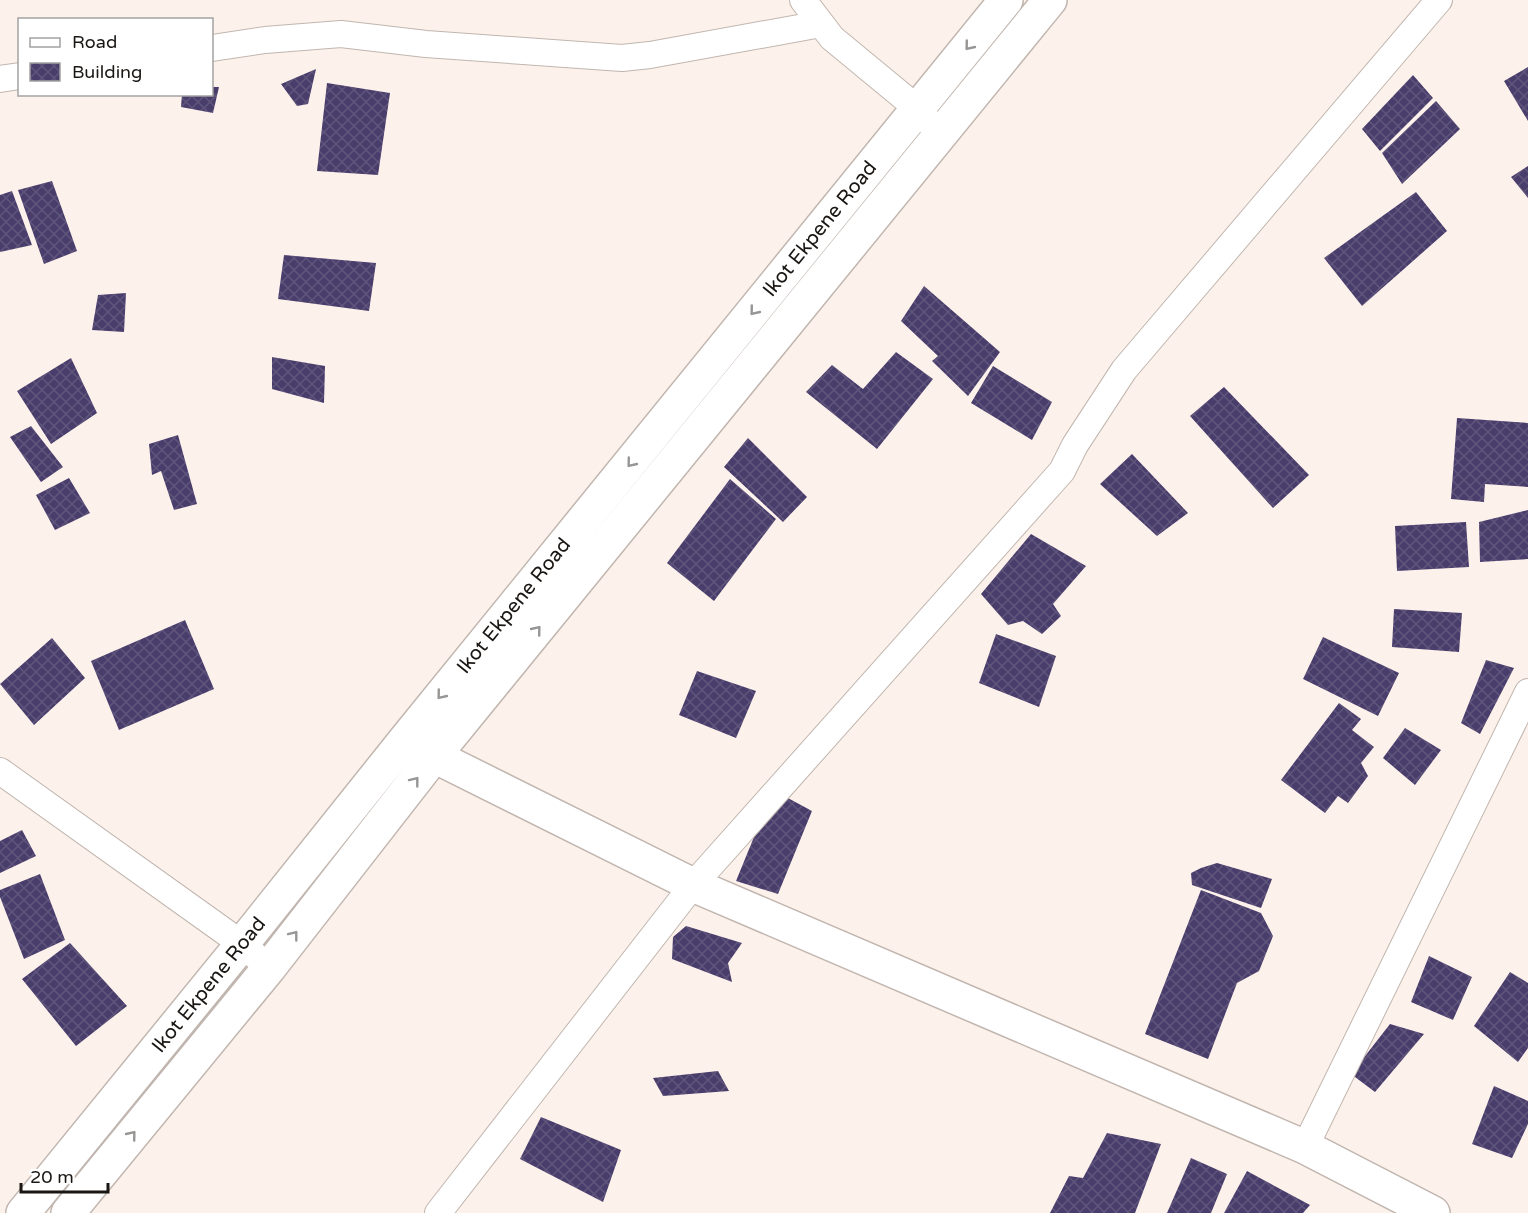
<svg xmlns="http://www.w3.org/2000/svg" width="1528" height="1213" font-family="'Varela Round',sans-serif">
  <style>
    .building { fill: url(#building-cross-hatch) }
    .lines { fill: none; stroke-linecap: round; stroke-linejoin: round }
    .street-casing { stroke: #c1b6af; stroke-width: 28 }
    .secondary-casing { stroke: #c1b6af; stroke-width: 36 }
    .highway-casing { stroke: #c1b6af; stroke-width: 36 }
    .street { stroke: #fff; stroke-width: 26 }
    .secondary { stroke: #fff; stroke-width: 33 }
    .highway { stroke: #fff; stroke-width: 33 }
    .oneway { stroke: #989695 }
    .labels { text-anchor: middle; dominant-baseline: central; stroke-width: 6; stroke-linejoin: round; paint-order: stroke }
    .street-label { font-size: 20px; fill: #1a1613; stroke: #fff }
  </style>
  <defs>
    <pattern id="building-cross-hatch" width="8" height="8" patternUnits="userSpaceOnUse" patternTransform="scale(1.5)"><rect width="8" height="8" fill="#493d6c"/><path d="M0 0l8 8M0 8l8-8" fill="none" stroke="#60567b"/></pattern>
  </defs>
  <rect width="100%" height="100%" fill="#fdf2eb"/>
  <path class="building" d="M 1528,67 L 1528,121 L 1504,81 Z
    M 316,69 L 308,104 L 297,106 L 281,84 Z
    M 1413,75 L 1433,98 L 1380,151 L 1362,129 Z
    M 327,83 L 390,93 L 378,175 L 317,171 Z
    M 212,87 L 219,87 L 213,113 L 181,107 L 182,94 L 212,94 Z
    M 1436,101 L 1460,129 L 1402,184 L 1382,153 Z
    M 1528,166 L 1528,198 L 1511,177 Z
    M 52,181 L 77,251 L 44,264 L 18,190 Z
    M 12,191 L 32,245 L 0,252 L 0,195 Z
    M 1416,192 L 1447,231 L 1362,306 L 1324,258 Z
    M 284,255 L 376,263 L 369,311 L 278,299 Z
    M 924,286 L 1000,352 L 968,396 L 932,361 L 938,356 L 901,321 Z
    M 126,293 L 124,332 L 92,330 L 98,295 Z
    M 896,352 L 933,379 L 877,449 L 806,392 L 832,365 L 863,389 Z
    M 272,357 L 325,366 L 324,403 L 272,389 Z
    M 71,358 L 97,413 L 51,444 L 17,391 Z
    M 993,366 L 1052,402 L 1032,440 L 971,403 Z
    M 1224,387 L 1309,475 L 1273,508 L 1190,416 Z
    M 1457,418 L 1528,423 L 1528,487 L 1485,484 L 1484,502 L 1451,499 Z
    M 31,426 L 63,467 L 41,482 L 10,437 Z
    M 178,435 L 197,504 L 174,510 L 161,471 L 152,475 L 149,444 Z
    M 748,438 L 807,497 L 783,522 L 724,467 Z
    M 1132,454 L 1188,513 L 1157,536 L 1100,484 Z
    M 69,478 L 90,513 L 55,530 L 36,495 Z
    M 730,479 L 776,519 L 714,601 L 667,563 Z
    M 1528,510 L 1528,559 L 1480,562 L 1479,522 Z
    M 1466,522 L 1469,567 L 1397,571 L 1395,526 Z
    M 1031,534 L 1086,566 L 1053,604 L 1061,616 L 1042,634 L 1023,621 L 1008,625 L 981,594 Z
    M 1394,609 L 1462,613 L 1459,652 L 1392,647 Z
    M 185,620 L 214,689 L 119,730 L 91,661 Z
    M 996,634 L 1056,656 L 1039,707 L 979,683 Z
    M 1323,637 L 1399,673 L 1378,716 L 1303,679 Z
    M 52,638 L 85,678 L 34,725 L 0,684 Z
    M 1486,660 L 1514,668 L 1480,734 L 1461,723 Z
    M 697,671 L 756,691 L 736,738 L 679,715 Z
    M 1339,703 L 1361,719 L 1352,730 L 1374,747 L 1361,763 L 1368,776 L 1348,803 L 1338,796 L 1325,813 L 1281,780 Z
    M 1405,728 L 1441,750 L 1415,785 L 1383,758 Z
    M 786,797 L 812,811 L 778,894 L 736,881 L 754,837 Z
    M 22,830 L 36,856 L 0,873 L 0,841 Z
    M 1217,863 L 1272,879 L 1261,908 L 1192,885 L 1191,873 L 1201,868 Z
    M 40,874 L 65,940 L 24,959 L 0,897 L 0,890 Z
    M 1201,890 L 1261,913 L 1273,936 L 1259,971 L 1237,983 L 1208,1059 L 1145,1034 Z
    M 686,926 L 742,943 L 728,963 L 732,982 L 672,959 L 673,937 Z
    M 70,943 L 127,1006 L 76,1046 L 22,979 Z
    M 1429,956 L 1472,977 L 1453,1020 L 1411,1002 Z
    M 1510,972 L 1528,983 L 1528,1048 L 1518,1062 L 1474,1026 Z
    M 1390,1024 L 1424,1034 L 1375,1092 L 1351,1074 Z
    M 718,1071 L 729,1091 L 663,1096 L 653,1078 Z
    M 1494,1086 L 1528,1101 L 1528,1124 L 1512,1158 L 1472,1144 Z
    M 541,1117 L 621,1150 L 603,1202 L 520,1159 Z
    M 1107,1133 L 1161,1144 L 1135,1213 L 1050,1213 L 1069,1176 L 1083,1178 Z
    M 1191,1158 L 1227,1174 L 1211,1213 L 1167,1213 Z
    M 1247,1171 L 1310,1205 L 1303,1213 L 1224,1213 Z"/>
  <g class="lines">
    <g class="street-casing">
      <path id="street" d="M 803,0 L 832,38 L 918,109 L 929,122
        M 212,48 L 265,40 L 341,34 L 426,44 L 622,58 L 650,55 L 821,24
        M 0,79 L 20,76
        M 0,771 L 242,944 L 269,968
        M 1305,1147 L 1528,692
        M 438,1213 L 693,885 L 1062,471 L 1075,445 L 1124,370 L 1439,0"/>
    </g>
    <g class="secondary-casing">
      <path id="secondary" d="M 434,756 L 693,885 L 1305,1147 L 1433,1213"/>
    </g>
    <g class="highway-casing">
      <path id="highway" d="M 23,1213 L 242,944 L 405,740 L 1006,0
        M 68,1213 L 269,968 L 434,756 L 1050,0"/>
    </g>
    <use href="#street" class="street"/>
    <use href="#secondary" class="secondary"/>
    <use href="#highway" class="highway"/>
  </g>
  <defs><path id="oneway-chevron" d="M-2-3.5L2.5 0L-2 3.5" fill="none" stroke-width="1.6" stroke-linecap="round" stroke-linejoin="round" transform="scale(1.5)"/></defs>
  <g class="oneway">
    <use href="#oneway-chevron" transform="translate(969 46) rotate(129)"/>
    <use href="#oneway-chevron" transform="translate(754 311) rotate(129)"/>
    <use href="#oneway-chevron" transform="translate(631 463) rotate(129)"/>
    <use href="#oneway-chevron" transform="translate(537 630) rotate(-51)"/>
    <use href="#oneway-chevron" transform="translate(441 695) rotate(129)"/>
    <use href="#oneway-chevron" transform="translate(415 781) rotate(-52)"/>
    <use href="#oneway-chevron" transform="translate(294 935) rotate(-52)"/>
    <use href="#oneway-chevron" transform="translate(132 1135) rotate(-51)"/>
  </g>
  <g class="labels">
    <g class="street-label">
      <text transform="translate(820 229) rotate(-51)">Ikot Ekpene Road</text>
      <text transform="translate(514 606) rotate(-51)">Ikot Ekpene Road</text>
      <text transform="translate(209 985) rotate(-51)">Ikot Ekpene Road</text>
    </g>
  </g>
  <rect x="18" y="18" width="195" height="78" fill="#ffffff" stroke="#a3a2a1" stroke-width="1.5"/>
  <rect x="30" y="38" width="30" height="9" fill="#ffffff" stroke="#a3a2a1" stroke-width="1.5"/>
  <text x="72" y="48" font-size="18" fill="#1a1613">Road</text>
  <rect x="30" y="63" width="30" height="18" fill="url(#building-cross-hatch)" stroke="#a3a2a1" stroke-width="1.5"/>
  <text x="72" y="78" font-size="18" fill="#1a1613">Building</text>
  <path d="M21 1183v9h87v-9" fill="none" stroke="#1a1613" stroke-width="3"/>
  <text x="30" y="1183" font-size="18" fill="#1a1613" stroke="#ffffff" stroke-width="4.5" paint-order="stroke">20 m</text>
</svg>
